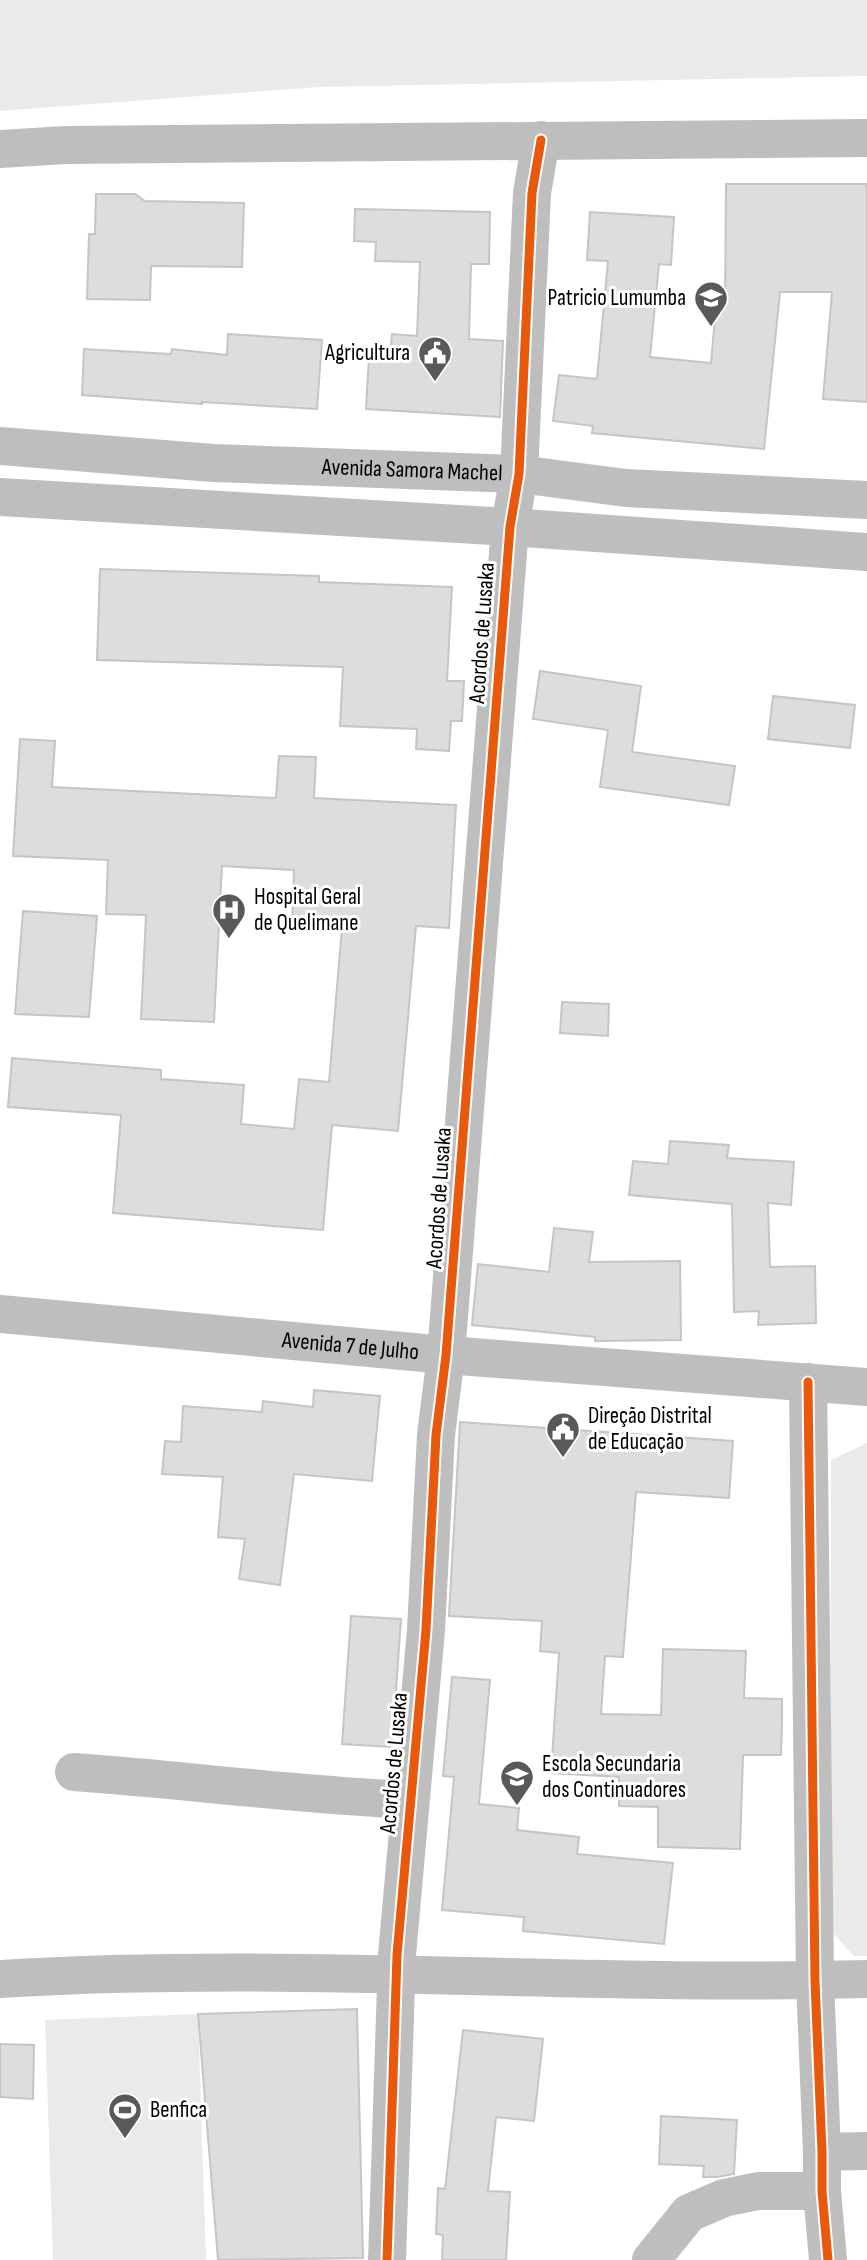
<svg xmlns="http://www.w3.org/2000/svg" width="867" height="2260" font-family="'Sofia Sans Condensed',sans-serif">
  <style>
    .green { fill: #eaeaea }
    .building { fill: #ddd; stroke: #c5c5c5; stroke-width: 2 }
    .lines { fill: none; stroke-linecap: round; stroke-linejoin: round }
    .minor { stroke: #bebebe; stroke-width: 38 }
    .cycleway-casing { stroke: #fff; stroke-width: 13 }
    .cycleway { stroke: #e8590c; stroke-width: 9 }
    .labels { text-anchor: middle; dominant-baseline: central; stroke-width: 6; stroke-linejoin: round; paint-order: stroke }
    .poi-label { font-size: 23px; fill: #000; stroke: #fff; text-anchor: start }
    .street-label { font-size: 23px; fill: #000; stroke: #fff }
  </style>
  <rect width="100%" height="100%" fill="#fff"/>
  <path class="green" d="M 0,0 L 867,0 L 867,76 L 318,87 L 0,111 Z
    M 867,1443 L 867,1956 L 854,1956 L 830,1930 L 831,1460 Z
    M 198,2014 L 206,2260 L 53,2260 L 45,2020 Z"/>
  <path class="building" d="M 726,184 L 867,184 L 867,402 L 823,399 L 832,292 L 780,292 L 764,449 L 592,433 L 593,426 L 553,421 L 559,375 L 597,379 L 608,261 L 587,260 L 590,212 L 674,217 L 671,265 L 659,264 L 650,357 L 711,363 L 716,306 L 725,307 Z
    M 96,194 L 135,194 L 145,201 L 244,203 L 242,267 L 151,266 L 150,300 L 87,299 L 89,234 L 95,234 Z
    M 355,209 L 490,212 L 489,264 L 471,264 L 469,339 L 503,341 L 500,417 L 366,409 L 369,356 L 390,358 L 392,334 L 417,336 L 420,262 L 375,261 L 376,242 L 354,241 Z
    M 228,334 L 322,340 L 317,409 L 202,402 L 202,404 L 82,395 L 84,349 L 171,354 L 172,349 L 227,355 Z
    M 100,569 L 319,576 L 319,582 L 452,587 L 447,681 L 464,681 L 462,721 L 451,721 L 449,751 L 416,749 L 417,729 L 340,726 L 343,667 L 97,660 Z
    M 540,671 L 641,686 L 632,752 L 735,766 L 729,805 L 600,787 L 608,730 L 533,719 Z
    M 773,696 L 855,705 L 850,748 L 768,739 Z
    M 20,739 L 55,741 L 52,787 L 276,798 L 279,756 L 316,757 L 314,798 L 456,805 L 449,928 L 416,926 L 398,1131 L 332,1125 L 323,1230 L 113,1213 L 121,1115 L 8,1107 L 12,1058 L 161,1070 L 161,1079 L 244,1085 L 241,1124 L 294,1129 L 299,1079 L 329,1082 L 342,928 L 292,927 L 294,870 L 222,866 L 214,1022 L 141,1019 L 146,915 L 106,914 L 108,860 L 13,856 Z
    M 23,911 L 97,916 L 89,1017 L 15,1014 Z
    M 562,1002 L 609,1004 L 608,1036 L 560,1033 Z
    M 670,1141 L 729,1145 L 727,1158 L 794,1162 L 791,1205 L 768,1203 L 770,1267 L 815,1266 L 816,1323 L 758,1325 L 759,1311 L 734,1312 L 732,1204 L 629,1195 L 633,1161 L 668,1164 Z
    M 554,1228 L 593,1232 L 589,1262 L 680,1261 L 681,1340 L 595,1341 L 595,1337 L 472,1325 L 478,1264 L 549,1272 Z
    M 314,1390 L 380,1396 L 372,1481 L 294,1474 L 280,1585 L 239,1579 L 245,1539 L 218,1537 L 223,1477 L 162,1474 L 165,1441 L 181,1442 L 183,1406 L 262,1412 L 263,1401 L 313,1407 Z
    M 460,1422 L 733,1441 L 729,1498 L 636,1492 L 623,1657 L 605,1656 L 601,1714 L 661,1715 L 663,1649 L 746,1651 L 744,1698 L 782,1699 L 782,1724 L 781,1755 L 743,1755 L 740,1849 L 658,1847 L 658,1807 L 619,1806 L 619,1777 L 551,1773 L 559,1653 L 540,1651 L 542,1621 L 449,1616 Z
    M 351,1616 L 401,1619 L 392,1747 L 342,1744 Z
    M 452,1677 L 490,1680 L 479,1804 L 519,1808 L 517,1830 L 579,1837 L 577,1854 L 673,1863 L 664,1944 L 523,1931 L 524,1917 L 442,1910 L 454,1777 L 443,1776 Z
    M 357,2009 L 363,2258 L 218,2260 L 198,2014 Z
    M 463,2030 L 543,2039 L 534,2121 L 496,2117 L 488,2191 L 510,2192 L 506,2260 L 442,2260 L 443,2235 L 436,2234 L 438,2188 L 445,2189 Z
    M 0,2044 L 34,2045 L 33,2099 L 0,2097 Z
    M 661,2116 L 737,2120 L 734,2174 L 717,2177 L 703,2177 L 704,2166 L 659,2164 Z"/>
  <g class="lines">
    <g class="minor">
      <path d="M 0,149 L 66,145 L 867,138"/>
      <path id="s1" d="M 0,446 L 213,463 L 519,474 L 626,488 L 867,500"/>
      <path d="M 0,497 L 510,527 L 867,552"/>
      <path id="s2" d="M 0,1314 L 446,1355 L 867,1387"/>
      <path d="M 808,1382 L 815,1981 L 822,2152 L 822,2191 L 828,2260"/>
      <path d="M 74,1772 C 186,1780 297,1795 409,1800"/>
      <path d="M 0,1979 C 289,1961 578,1987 867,1979"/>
      <path d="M 822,2152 L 867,2151"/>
      <path d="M 387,2260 L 397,1955 L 426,1630 L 436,1435 L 446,1355 L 510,527 L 519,474 L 532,193 L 541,140"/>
      <path d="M 651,2260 L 689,2213 L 724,2198 L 758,2191 L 822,2191"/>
    </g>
    <g class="cycleway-casing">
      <path id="cycleway" d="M 808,1382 L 815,1981 L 822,2152 L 822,2191 L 828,2260
        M 387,2260 L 397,1955 L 426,1630 L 436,1435 L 446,1355 L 510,527 L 519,474 L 532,193 L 541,140"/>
    </g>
    <use href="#cycleway" class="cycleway"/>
  </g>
  <defs>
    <g id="school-pin" transform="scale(1.75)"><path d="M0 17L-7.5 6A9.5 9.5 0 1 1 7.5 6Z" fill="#595959" stroke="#fff"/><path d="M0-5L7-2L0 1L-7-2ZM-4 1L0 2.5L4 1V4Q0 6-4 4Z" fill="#fff"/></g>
    <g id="civic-pin" transform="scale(1.75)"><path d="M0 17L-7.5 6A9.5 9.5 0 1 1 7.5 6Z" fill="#595959" stroke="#fff"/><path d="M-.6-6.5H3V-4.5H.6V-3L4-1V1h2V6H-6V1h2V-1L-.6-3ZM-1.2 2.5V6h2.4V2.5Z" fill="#fff"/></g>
    <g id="hospital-pin" transform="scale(1.75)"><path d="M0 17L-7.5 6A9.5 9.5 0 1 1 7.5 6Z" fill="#595959" stroke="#fff"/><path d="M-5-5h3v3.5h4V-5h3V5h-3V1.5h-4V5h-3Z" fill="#fff"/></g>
    <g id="stadium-pin" transform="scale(1.75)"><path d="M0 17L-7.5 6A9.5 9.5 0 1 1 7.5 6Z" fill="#595959" stroke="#fff"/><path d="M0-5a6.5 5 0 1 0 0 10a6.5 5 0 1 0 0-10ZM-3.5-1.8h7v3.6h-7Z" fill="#fff"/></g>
  </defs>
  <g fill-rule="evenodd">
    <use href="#school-pin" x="711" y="298"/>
    <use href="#civic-pin" x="435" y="353"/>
    <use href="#hospital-pin" x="229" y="910"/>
    <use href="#civic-pin" x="563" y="1429"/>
    <use href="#school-pin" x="517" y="1777"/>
    <use href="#stadium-pin" x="125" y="2110"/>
  </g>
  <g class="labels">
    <g class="poi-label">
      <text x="686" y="298" text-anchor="end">Patricio Lumumba</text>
      <text x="410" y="353" text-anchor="end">Agricultura</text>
      <text x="254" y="897">Hospital Geral<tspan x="254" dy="26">de Quelimane</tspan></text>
      <text x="588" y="1416">Direção Distrital<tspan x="588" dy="26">de Educação</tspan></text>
      <text x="542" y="1764">Escola Secundaria<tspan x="542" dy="26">dos Continuadores</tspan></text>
      <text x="150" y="2110">Benfica</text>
    </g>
    <g class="street-label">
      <text stroke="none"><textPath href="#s1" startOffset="413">Avenida Samora Machel</textPath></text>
      <text transform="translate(482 633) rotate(-86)">Acordos de Lusaka</text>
      <text transform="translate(439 1198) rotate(-86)">Acordos de Lusaka</text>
      <text stroke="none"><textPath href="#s2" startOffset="352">Avenida 7 de Julho</textPath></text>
      <text transform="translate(394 1763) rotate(-85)">Acordos de Lusaka</text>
    </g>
  </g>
</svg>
